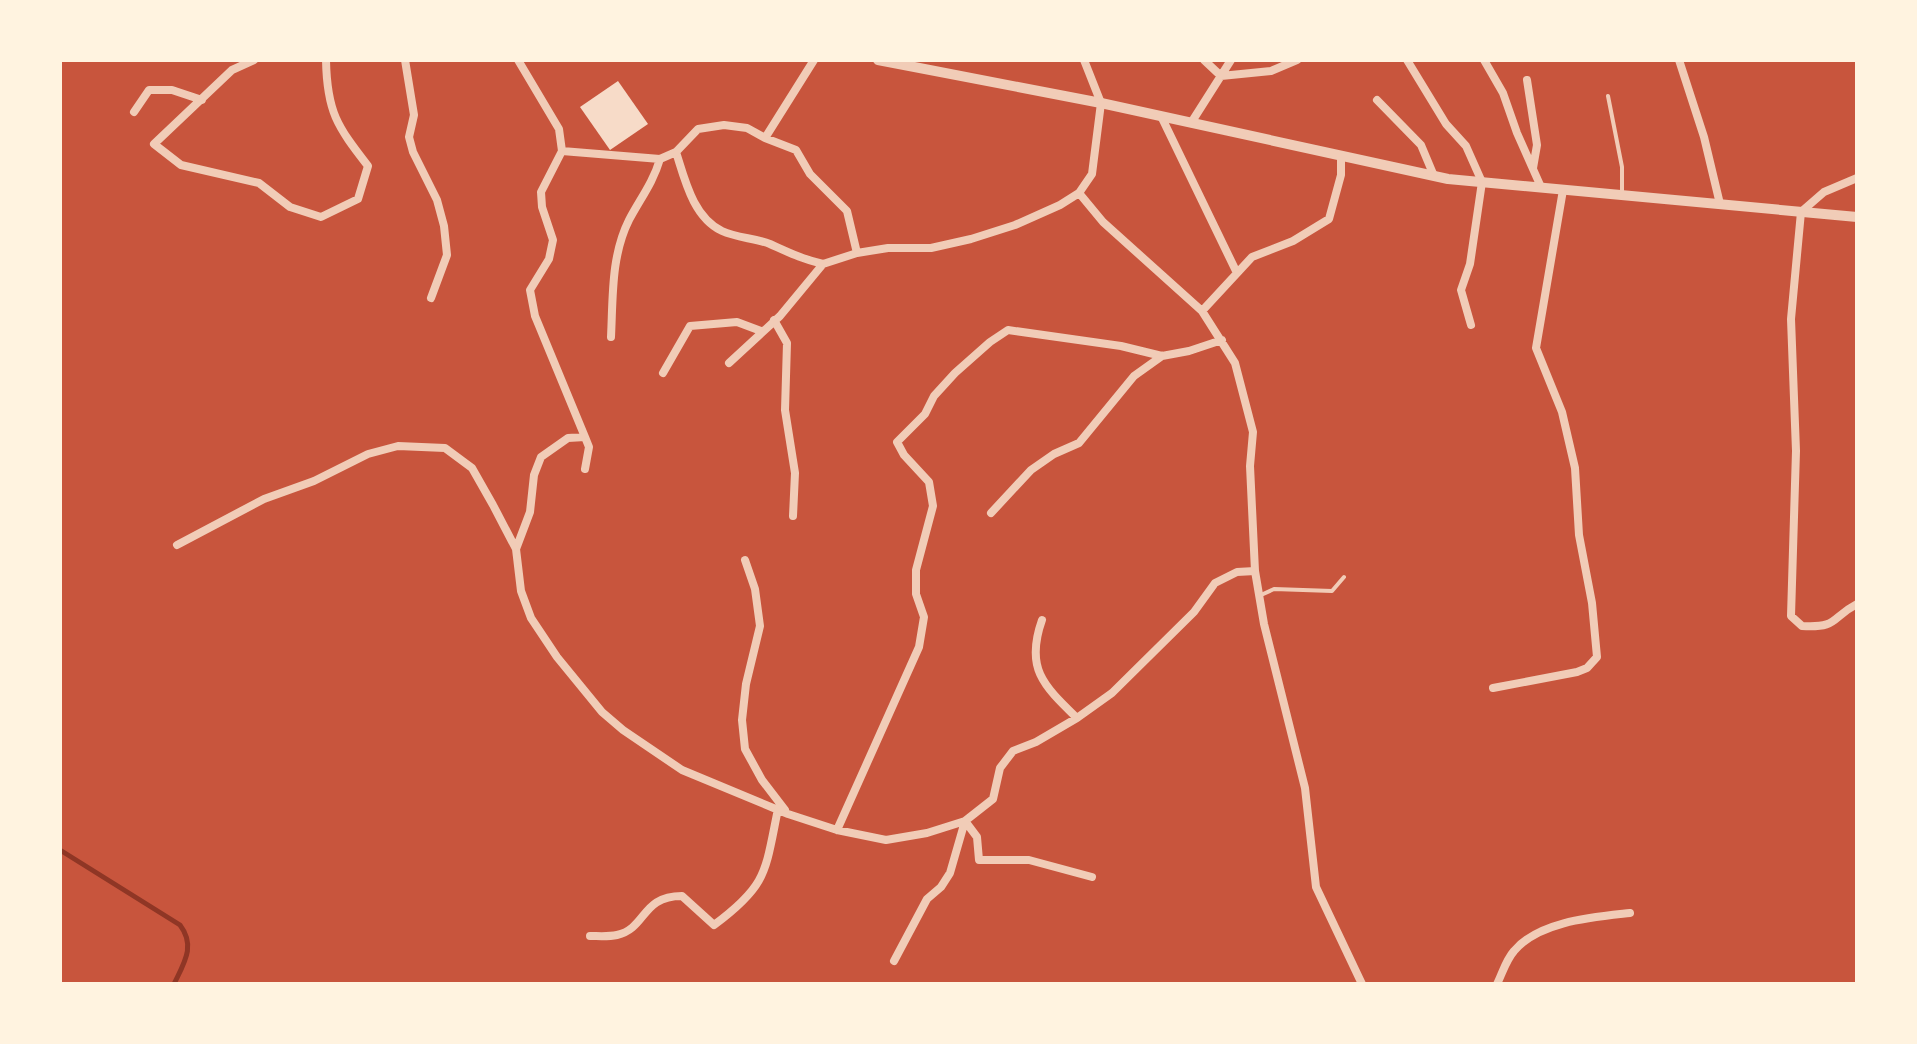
<svg xmlns="http://www.w3.org/2000/svg" width="1917" height="1044" font-family="'Fira Sans Condensed',sans-serif">
  <style>
    .lines { fill: none; stroke-linecap: round; stroke-linejoin: round }
    .stream { stroke: #8f3625; stroke-width: 5 }
    .building { fill: #f7dbc8 }
    .service { stroke: #f1ccb7; stroke-width: 4 }
    .minor { stroke: #f1ccb7; stroke-width: 8 }
    .tertiary { stroke: #f1ccb7; stroke-width: 10 }
  </style>
  <rect width="100%" height="100%" fill="#c8553d"/>
  <g class="lines">
    <path class="stream" d="M 60,850 L 180,925 C 196,946 184,963 174,984"/>
  </g>
  <path class="building" d="M 618,81 L 648,124 L 610,150 L 580,107 Z"/>
  <g class="lines">
    <path class="service" d="M 1608,96 L 1622,167 L 1622,193
      M 1261,595 L 1274,589 L 1332,591 L 1344,577"/>
    <path class="minor" d="M 254,60 L 232,70 L 154,144 L 181,165 L 259,183 L 290,207 L 321,217 L 358,199 L 368,166 C 337,126 327,112 326,60
      M 405,60 L 414,115 L 409,137 L 413,152 L 437,200 L 444,226 L 447,255 L 431,298
      M 518,60 L 559,129 L 562,151 L 541,192 L 542,207 L 553,240 L 549,259 L 530,290 L 535,316 L 585,437
      M 1204,60 L 1221,76 L 1271,71 L 1297,60
      M 1407,60 L 1446,124 L 1466,146 L 1482,182 L 1470,264 L 1461,290 L 1471,325
      M 1484,60 L 1503,93 L 1517,133 L 1541,187
      M 1679,60 L 1704,137 L 1720,204
      M 1527,80 L 1537,145 L 1533,168
      M 1377,100 L 1421,145 L 1434,176
      M 134,112 L 149,90 L 172,90 L 202,100
      M 1161,116 L 1236,271
      M 1191,123 L 1231,60
      M 765,138 L 796,150 L 810,174 L 847,211 L 857,253
      M 562,151 L 660,159 L 676,152 L 698,129 L 724,125 L 747,128 L 765,138 L 814,60
      M 676,152 C 685,180 693,217 722,231 C 737,238 755,238 770,244 C 790,253 802,259 823,264
      M 1857,178 L 1824,192 L 1801,212 L 1791,319 L 1796,451 L 1791,616 L 1802,626 C 1839,628 1830,618 1857,604
      M 1079,193 L 1103,222 L 1202,311 L 1235,363 L 1253,432 L 1250,466 L 1255,571 L 1264,624 L 1305,788 L 1316,887 L 1362,984
      M 1202,311 L 1252,257 L 1293,241 L 1329,219 L 1341,175 L 1341,157
      M 774,320 L 787,343 L 785,410 L 795,473 L 793,516
      M 611,337 C 613,297 611,256 629,220 C 640,199 653,183 660,159
      M 729,363 L 780,316 L 823,264 L 857,253 L 888,248 L 931,248 L 971,239 L 1015,225 L 1060,205 L 1079,193 L 1092,174 L 1101,103 L 1084,60
      M 663,373 L 690,326 L 737,322 L 761,331
      M 991,513 L 1031,470 L 1054,454 L 1079,443 L 1134,376 L 1162,356
      M 177,545 L 264,499 L 314,481 L 368,454 L 398,446 L 445,448 L 472,468 L 493,505 L 516,549 L 521,591 L 531,618 L 557,657 L 602,712 L 623,730 L 682,770 L 788,814 L 837,830 L 886,840 L 927,833 L 965,821 L 993,799 L 1000,768 L 1013,751 L 1036,742 L 1077,718 L 1112,693 L 1194,612 L 1215,583 L 1237,572 L 1255,571
      M 516,549 L 530,512 L 534,475 L 541,457 L 568,438 L 585,437 L 589,447 L 585,469
      M 745,560 L 755,589 L 760,626 L 746,684 L 742,720 L 745,749 L 762,780 L 785,810
      M 1042,620 C 1025,668 1043,685 1077,718
      M 1493,688 L 1577,672 L 1587,668 L 1597,657 L 1592,603 L 1579,535 L 1575,468 L 1562,412 L 1536,348 L 1563,190
      M 965,821 L 977,837 L 979,860 L 1029,860 L 1092,877
      M 837,830 L 919,647 L 924,617 L 916,594 L 916,570 L 933,506 L 929,482 L 904,455 L 897,442 L 925,414 L 934,396 L 955,373 L 990,342 L 1008,330 L 1121,346 L 1162,356 L 1189,351 L 1222,340
      M 590,936 C 598,936 608,937 617,935 C 647,928 641,896 682,896 L 714,925 C 768,885 765,872 778,809
      M 894,961 L 927,899 L 941,887 L 950,873 L 965,821
      M 1497,984 C 1502,974 1506,960 1514,951 C 1539,921 1594,917 1630,913"/>
    <path class="tertiary" d="M 878,60 L 1101,103 L 1448,179 L 1857,217"/>
  </g>
  <rect width="1917" height="1044" fill="none" stroke="#fff3e0" stroke-width="124"/>
</svg>
